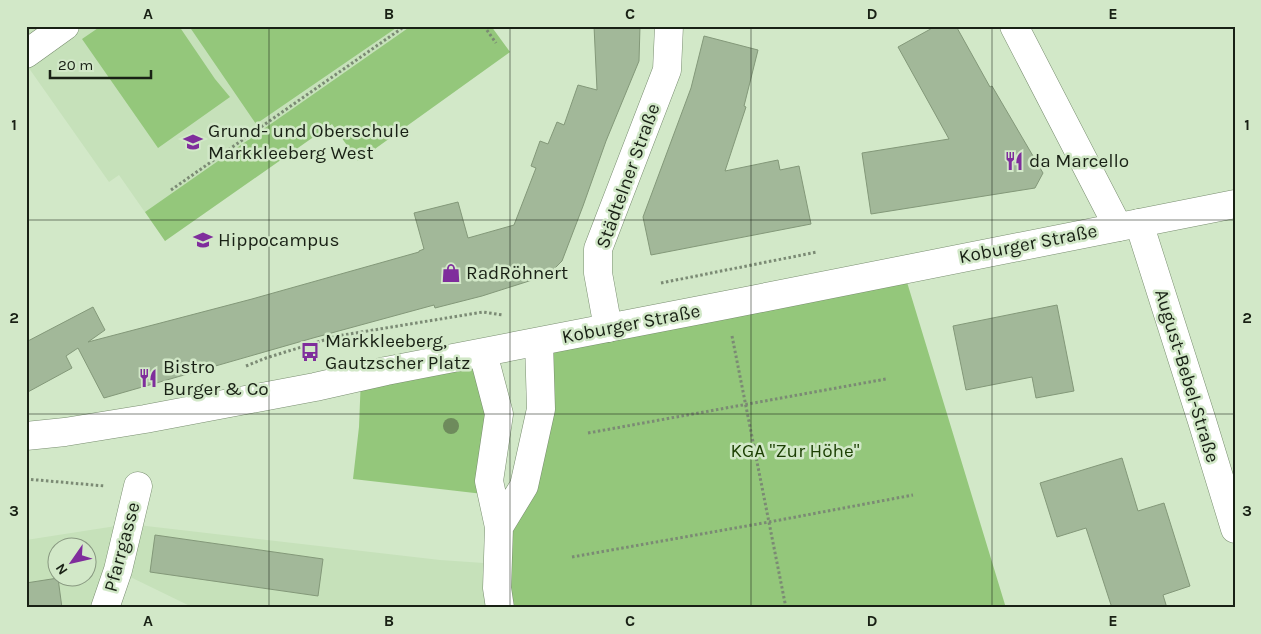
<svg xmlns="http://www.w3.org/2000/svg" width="1261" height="634" font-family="Karla,sans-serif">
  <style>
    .built { fill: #c6e1ba; fill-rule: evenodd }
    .green { fill: #94c77b }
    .building { fill: #a2b899; stroke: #839879 }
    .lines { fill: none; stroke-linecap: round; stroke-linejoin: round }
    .minor-casing { stroke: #798e70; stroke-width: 29 }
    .major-casing { stroke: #798e70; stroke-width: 29 }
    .path { stroke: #7b8a74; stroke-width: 3; stroke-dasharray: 2.5 2.5; stroke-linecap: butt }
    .minor { stroke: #fff; stroke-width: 28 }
    .major { stroke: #fff; stroke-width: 28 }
    .tree { fill: #6e8b5c }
    .grid { fill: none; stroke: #192115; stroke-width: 1; stroke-opacity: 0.55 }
    .labels { text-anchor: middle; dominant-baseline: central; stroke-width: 5; stroke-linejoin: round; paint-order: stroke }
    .poi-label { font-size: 19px; fill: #192115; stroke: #d2e8c8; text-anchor: start }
    .street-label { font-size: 19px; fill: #192115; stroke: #d2e8c8 }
    .park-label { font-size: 19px; fill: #1c3f03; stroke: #d2e8c8 }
    .neatline { fill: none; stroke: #192115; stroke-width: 2 }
    .grid-label { font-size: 16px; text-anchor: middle; font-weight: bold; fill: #192115 }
  </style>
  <rect width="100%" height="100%" fill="#d2e8c8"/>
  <path class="built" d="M 26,26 L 491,26 L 510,52 L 358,161 L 332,124 L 165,241 L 119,175 L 109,182 L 26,64 Z
    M 129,524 L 440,560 L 498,564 L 500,608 L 194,608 L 118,571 L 105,608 L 26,608 L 26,540 ZM 58,546 L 88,546 L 88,576 L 58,576 Z"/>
  <path class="green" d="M 101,26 L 179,26 L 215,79 L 230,97 L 158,148 L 82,39 Z
    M 189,26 L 399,26 L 256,124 Z
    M 411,26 L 491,26 L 510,52 L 358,161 L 332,124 L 165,241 L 145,212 Z
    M 903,269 L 1006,608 L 500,608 L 497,588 L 539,342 Z
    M 483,353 L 492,495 L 353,479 L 359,427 L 361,376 Z"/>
  <path class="building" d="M 594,26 L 640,26 L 639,61 L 606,141 L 583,206 L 562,261 L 548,275 L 482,296 L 435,308 L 434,305 L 313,338 L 104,398 L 78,348 L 66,356 L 72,368 L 26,393 L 26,342 L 93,307 L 105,330 L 88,342 L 252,299 L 419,252 L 419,251 L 424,249 L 414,213 L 458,202 L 468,238 L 514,225 L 536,168 L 531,166 L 540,141 L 548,144 L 557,122 L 564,125 L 578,85 L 597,90 Z
    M 936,26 L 956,26 L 990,87 L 992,86 L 1043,173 L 1035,188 L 871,214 L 862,153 L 949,139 L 898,47 Z
    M 704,36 L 758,50 L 744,106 L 746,107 L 725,171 L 778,160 L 780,170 L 799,166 L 811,224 L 651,255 L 643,217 L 691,88 Z
    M 1057,305 L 1074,391 L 1036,398 L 1032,377 L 966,390 L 953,326 Z
    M 1122,458 L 1138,511 L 1164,503 L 1190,586 L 1163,595 L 1167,608 L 1112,608 L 1086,528 L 1057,537 L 1040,483 Z
    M 155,535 L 323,559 L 318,596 L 150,572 Z
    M 58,578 L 62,608 L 26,608 L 26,583 Z"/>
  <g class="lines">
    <g class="minor-casing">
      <path id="minor" d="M 1014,26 L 1118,227
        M 26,54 L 65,26
        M 1139,223 L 1202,421 L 1235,529
        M 608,328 L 598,273 L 598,249 L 667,70 L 669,26
        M 483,353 L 499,414 L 489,481 L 499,527 L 497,588 L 500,608
        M 499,527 L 524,486 L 541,409 L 539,342
        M 105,608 L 118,570 L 138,486"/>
    </g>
    <g class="major-casing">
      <path id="major" d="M 26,436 L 65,432 L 145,419 L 315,387 L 386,371 L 726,305 L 1235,204"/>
    </g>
    <path class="path" d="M 484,26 L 496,43
      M 171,190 L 405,26
      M 661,283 L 817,252
      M 732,336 L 786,608
      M 246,366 L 266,358 L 337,336 L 483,312 L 503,315
      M 588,433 L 886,379
      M 26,479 L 105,486
      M 572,557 L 769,522 L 913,495"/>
    <use href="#minor" class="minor"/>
    <use href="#major" class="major"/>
  </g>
  <circle class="tree" cx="451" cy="426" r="8"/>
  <path class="grid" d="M 269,26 L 269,608M 510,26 L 510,608M 751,26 L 751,608M 992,26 L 992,608M 26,220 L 1235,220M 26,414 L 1235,414"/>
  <defs>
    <g id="school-bare" transform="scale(1.5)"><path d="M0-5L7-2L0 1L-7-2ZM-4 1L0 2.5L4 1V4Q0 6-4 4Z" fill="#7f2d9c" stroke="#d2e8c8" stroke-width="2.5" paint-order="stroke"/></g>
    <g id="restaurant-bare" transform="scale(1.5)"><path d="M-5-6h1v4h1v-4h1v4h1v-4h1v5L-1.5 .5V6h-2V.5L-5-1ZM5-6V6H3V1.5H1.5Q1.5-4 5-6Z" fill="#7f2d9c" stroke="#d2e8c8" stroke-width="2.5" paint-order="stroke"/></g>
    <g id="shop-bare" transform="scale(1.5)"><path d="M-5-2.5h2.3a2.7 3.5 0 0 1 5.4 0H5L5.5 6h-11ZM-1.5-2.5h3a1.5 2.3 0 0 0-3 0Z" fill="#7f2d9c" stroke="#d2e8c8" stroke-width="2.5" paint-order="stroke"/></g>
    <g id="bus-bare" transform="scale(1.5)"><path d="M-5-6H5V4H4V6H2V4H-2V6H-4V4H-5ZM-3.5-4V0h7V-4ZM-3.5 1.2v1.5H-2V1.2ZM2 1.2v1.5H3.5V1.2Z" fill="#7f2d9c" stroke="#d2e8c8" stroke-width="2.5" paint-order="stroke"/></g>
  </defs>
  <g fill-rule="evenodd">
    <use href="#school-bare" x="193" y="142"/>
    <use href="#restaurant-bare" x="1014" y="161"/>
    <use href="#school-bare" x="203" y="240"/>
    <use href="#shop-bare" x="451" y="273"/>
    <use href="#bus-bare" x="310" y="352"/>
    <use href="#restaurant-bare" x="148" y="378"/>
  </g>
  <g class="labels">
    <g class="poi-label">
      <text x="208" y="131">Grund- und Oberschule<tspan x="208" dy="22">Markkleeberg West</tspan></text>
      <text x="1029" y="161">da Marcello</text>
      <text x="218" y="240">Hippocampus</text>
      <text x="466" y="273">RadRöhnert</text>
      <text x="325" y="341">Markkleeberg,<tspan x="325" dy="22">Gautzscher Platz</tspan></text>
      <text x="163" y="367">Bistro<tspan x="163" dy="22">Burger &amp; Co</tspan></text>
    </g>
    <g class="street-label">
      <text transform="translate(628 176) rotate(-70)">Städtelner Straße</text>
      <text transform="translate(1028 244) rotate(-11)">Koburger Straße</text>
      <text transform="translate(631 324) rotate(-11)">Koburger Straße</text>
      <text transform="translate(1187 376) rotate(73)">August-Bebel-Straße</text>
      <text transform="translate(122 547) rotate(-75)">Pfarrgasse</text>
    </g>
    <g class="park-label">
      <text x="795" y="451">KGA "Zur Höhe"</text>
    </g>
  </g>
  <rect width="1261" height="634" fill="none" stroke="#d2e8c8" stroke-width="55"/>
  <g transform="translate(72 562) rotate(236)"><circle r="24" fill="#d2e8c8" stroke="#889880"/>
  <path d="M0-4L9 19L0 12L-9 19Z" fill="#7f2d9c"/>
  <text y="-8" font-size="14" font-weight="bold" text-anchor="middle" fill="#192115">N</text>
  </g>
  <path d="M50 70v8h101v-8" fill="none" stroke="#192115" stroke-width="2.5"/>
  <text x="58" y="70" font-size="15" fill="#192115" stroke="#d2e8c8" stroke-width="4" paint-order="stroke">20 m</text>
  <rect x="28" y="28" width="1206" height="578" class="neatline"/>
  <g class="grid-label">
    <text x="148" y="19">A</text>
    <text x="389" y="19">B</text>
    <text x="630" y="19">C</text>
    <text x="872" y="19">D</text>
    <text x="1113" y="19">E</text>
    <text x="14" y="130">1</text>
    <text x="1247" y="130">1</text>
    <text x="14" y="323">2</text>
    <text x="1247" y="323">2</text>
    <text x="14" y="516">3</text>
    <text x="1247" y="516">3</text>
    <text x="148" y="626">A</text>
    <text x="389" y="626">B</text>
    <text x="630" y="626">C</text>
    <text x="872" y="626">D</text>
    <text x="1113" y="626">E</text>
  </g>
</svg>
